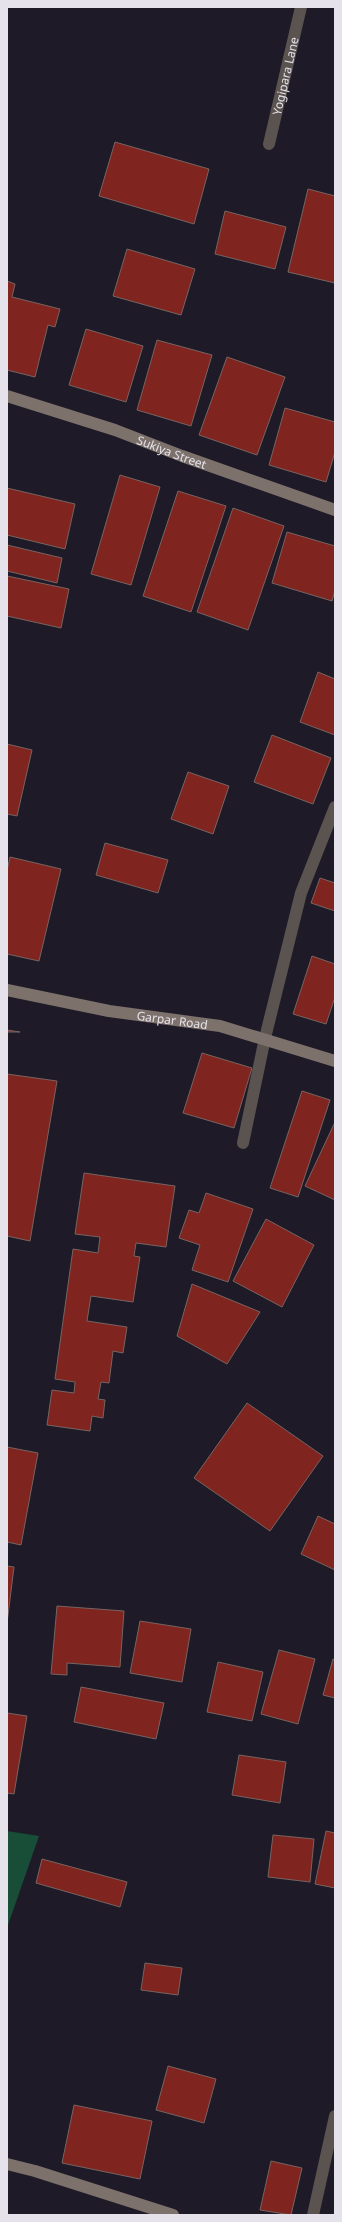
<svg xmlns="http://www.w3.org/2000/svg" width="342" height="2222" font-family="'Noto Sans',sans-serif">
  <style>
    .green { fill: #184e38 }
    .building { fill: #802420; stroke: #776461 }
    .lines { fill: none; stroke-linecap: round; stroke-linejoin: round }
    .street { stroke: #5a534f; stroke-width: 12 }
    .secondary { stroke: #7d716b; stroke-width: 12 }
    .labels { text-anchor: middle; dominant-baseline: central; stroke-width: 4; stroke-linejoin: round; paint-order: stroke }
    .street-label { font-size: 12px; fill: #e5e2eb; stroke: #08060b }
  </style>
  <rect width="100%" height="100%" fill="#1e1a27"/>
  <path class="green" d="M 7,1831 L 39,1836 L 7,1928 Z"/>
  <path class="building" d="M 115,142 L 209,169 L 194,224 L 99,196 Z
    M 308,189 L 335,196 L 335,283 L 288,272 Z
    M 225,211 L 286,227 L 275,269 L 215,254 Z
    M 127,249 L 195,269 L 181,315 L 113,296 Z
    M 7,281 L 15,284 L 12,297 L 60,309 L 55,327 L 48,325 L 35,377 L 7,370 Z
    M 86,329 L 143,346 L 126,402 L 69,385 Z
    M 157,340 L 212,355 L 191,426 L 137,410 Z
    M 227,357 L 285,377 L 257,455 L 199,435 Z
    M 285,408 L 335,422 L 335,452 L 326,482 L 269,465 Z
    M 120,475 L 160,487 L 131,585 L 91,574 Z
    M 7,488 L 75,504 L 65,549 L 7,535 Z
    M 178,491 L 226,506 L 191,612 L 143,596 Z
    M 233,508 L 284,526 L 248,630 L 197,612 Z
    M 287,532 L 335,546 L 335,590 L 332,601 L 272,583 Z
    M 7,545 L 62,558 L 57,583 L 7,571 Z
    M 7,576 L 69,589 L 61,628 L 7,616 Z
    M 318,672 L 335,679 L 335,735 L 300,722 Z
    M 272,735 L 331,758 L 313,804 L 254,782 Z
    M 7,744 L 32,750 L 17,816 L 7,814 Z
    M 188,772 L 229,786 L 213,834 L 171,819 Z
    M 105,843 L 168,860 L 158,893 L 96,875 Z
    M 10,857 L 61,869 L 39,961 L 7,954 L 7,871 Z
    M 320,878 L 335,883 L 335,911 L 311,903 Z
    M 312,956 L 335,964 L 335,997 L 326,1024 L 293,1014 Z
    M 7,1030 L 20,1032 L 7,1032 Z
    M 202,1053 L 252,1068 L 234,1128 L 183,1113 Z
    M 7,1074 L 57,1081 L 30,1241 L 7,1236 Z
    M 302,1091 L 330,1100 L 298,1197 L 270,1188 Z
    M 335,1122 L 335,1200 L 305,1186 Z
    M 84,1173 L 175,1186 L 166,1247 L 136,1243 L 134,1256 L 140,1257 L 133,1302 L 91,1296 L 87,1321 L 127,1327 L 123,1353 L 113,1351 L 109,1383 L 101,1382 L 98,1399 L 105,1400 L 103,1418 L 92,1416 L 90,1431 L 47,1425 L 52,1390 L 74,1393 L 75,1382 L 55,1379 L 73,1249 L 98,1253 L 100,1237 L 75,1234 Z
    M 206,1193 L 253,1209 L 228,1282 L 192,1270 L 200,1245 L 179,1238 L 189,1210 L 199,1213 Z
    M 266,1219 L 314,1245 L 282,1307 L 233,1281 Z
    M 192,1284 L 260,1312 L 227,1364 L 177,1336 Z
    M 247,1403 L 323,1456 L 270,1531 L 194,1478 Z
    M 7,1447 L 38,1453 L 21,1545 L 7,1542 Z
    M 318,1516 L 335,1524 L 335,1570 L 301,1554 Z
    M 7,1566 L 14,1567 L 7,1623 Z
    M 57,1606 L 124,1611 L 120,1667 L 67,1663 L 67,1675 L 51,1674 Z
    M 140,1621 L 191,1629 L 182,1682 L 130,1673 Z
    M 279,1650 L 315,1659 L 298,1724 L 261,1714 Z
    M 333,1659 L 335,1660 L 335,1698 L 323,1695 Z
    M 218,1662 L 263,1672 L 252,1721 L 207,1712 Z
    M 81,1687 L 164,1703 L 156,1739 L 74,1722 Z
    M 7,1713 L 27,1716 L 14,1794 L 7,1793 Z
    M 239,1755 L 286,1762 L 280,1803 L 232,1795 Z
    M 326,1831 L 335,1833 L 335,1888 L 315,1884 Z
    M 273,1835 L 314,1839 L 310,1882 L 268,1877 Z
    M 42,1859 L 127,1882 L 120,1907 L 36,1883 Z
    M 145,1963 L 182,1968 L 178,1995 L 141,1990 Z
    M 168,2066 L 216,2079 L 204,2123 L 156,2110 Z
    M 74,2105 L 152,2121 L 140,2179 L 62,2163 Z
    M 271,2161 L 302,2168 L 291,2215 L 260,2210 Z"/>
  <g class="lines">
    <g class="street">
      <path id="s1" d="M 269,144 L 301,7"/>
      <path d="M 243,1143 L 265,1038 L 301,893 L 335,807"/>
      <path d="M 313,2215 L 335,2116"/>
    </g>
    <g class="secondary">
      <path id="s2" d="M 7,396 L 115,430 L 182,456 L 335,510"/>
      <path id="s3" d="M 7,990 L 109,1011 L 220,1026 L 335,1061"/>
      <path d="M 7,2164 L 35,2171 L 173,2215"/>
    </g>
  </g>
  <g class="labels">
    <g class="street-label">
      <text stroke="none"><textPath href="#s1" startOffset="70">Yogipara Lane</textPath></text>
      <text stroke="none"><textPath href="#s2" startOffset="174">Sukiya Street</textPath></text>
      <text stroke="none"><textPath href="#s3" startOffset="168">Garpar Road</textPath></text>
    </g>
  </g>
  <rect width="342" height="2222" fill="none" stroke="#e5e2eb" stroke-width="16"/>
</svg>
